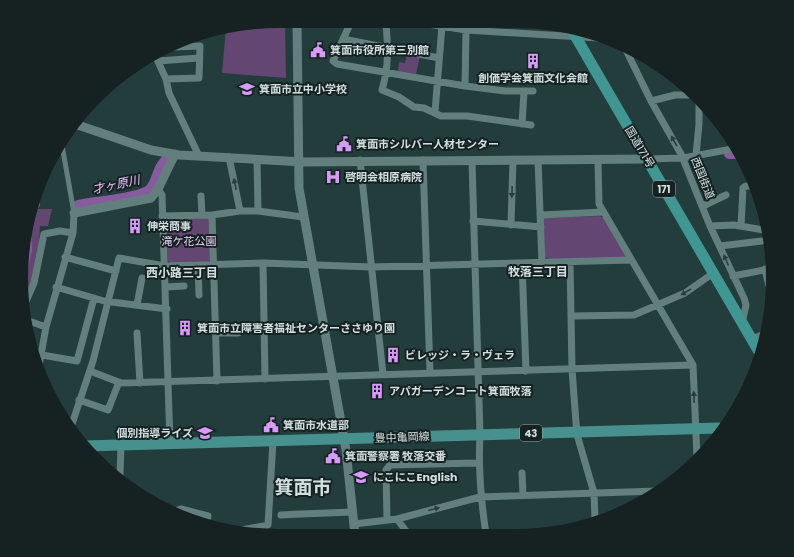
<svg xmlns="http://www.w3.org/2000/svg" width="794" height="557" font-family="Poppins,'Noto Sans JP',sans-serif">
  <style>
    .green { fill: #634672 }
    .water { fill: #875b9d }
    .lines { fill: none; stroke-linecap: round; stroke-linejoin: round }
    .river { stroke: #875b9d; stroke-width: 10 }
    .pedestrian { stroke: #627f7d; stroke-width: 5 }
    .minor { stroke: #627f7d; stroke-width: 7 }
    .tertiary { stroke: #627f7d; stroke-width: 9 }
    .primary { stroke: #48908d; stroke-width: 11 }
    .trunk { stroke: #409692; stroke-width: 11 }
    .oneway { fill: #2d3d3d }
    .labels { text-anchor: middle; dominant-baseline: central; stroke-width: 4; stroke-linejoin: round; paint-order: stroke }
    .shield { fill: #162121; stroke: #99a7a6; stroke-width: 1 }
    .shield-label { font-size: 10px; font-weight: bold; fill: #d1e0df }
    .poi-label { font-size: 11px; font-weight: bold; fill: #d1e0df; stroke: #162121; text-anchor: start }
    .street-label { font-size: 11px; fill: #d1e0df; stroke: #162121 }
    .park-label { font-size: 11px; fill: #e8d1f6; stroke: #162121 }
    .water-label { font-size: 12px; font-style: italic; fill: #e8c4fc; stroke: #162121 }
    .neighbourhood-label { font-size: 12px; font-weight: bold; fill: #d1e0df; stroke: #162121 }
    .town-label { font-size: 19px; font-weight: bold; fill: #d1e0df; stroke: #162121 }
  </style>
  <rect width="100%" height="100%" fill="#223d3c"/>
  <path class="green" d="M 278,21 L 285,21 L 286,78 L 222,73 L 226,28 Z
    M 407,54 L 420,56 L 416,74 L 398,71 L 399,62 L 405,63 Z
    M 33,209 L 52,209 L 48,226 L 40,226 L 39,244 L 33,276 L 23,304 L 23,245 Z
    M 599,216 L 605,218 L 626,256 L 624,258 L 549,259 L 545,257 L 543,218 Z
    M 209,218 L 211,259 L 209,262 L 170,263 L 168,261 L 166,222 L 169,219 Z"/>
  <path class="water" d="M 31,215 L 32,250 L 26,277 L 23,281 L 23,245 Z"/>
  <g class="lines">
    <path class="river" d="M 729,154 L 735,154
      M 34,204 L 35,204
      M 78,205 C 94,201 140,199 150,189 C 158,181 156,168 166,160"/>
    <path class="pedestrian" d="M 62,145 L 74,213"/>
    <path class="minor" d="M 351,22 L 333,61 L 337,64 L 465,86 L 505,91 L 533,91
      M 386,23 C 388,48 389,66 382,90 L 399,97 L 414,107 L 424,108 L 441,116 L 467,116 L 531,125
      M 428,24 L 466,30 L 598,38
      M 343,39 L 439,58
      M 625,48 L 651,101 L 681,154 L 710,226 L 744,298 L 746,305 L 743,319 L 740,320
      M 155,55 L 166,79 L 169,93 L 199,156
      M 158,61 L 199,58
      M 166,79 L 199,78 L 200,46 L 174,47
      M 465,86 L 466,30
      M 651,101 L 675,95 L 693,95
      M 435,112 L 442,26
      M 522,124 L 524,92
      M 696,155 L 699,124 L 699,100
      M 229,157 L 240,211
      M 257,159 L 258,211
      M 647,159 L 683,158 L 732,149
      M 360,160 L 383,374
      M 423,160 L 430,373
      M 538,160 L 542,263
      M 598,160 L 599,204 L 693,365 L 697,457
      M 472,161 L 480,435 C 478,469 481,501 486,534
      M 158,189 L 162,195 L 170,444
      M 201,196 L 202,215
      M 703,206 L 726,195
      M 212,215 L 217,381
      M 541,215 L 603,212
      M 162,216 L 212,215 L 240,211 L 258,211 L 303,217
      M 473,221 L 541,227
      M 511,225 L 513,160
      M 710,226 L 734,225 L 764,230
      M 741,226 L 743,188 L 746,186 L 754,186
      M 720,246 L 762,241
      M 65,257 L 116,271
      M 570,262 L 572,369 L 576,423 L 578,438 L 594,493 L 595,520
      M 263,263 L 265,379
      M 522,263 L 526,371
      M 198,265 L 199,295
      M 765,269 L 769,286
      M 733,276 L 769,269
      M 56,287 L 104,301 L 167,309
      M 166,287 L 184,286
      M 137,305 L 142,278
      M 23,308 L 34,283 L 44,234 L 60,231 L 73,233
      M 572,316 L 634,315 L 685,293 L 712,274
      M 26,320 L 46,327
      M 137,333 L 140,383
      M 215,333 L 238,333
      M 752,339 L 762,335
      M 42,355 L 77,361 L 94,298
      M 39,366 L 46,327 L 73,233 L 74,213
      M 90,371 L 121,383 L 693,365
      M 79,400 L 108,410 L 119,382
      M 71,427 L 93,361 L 119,258 L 165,266 L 263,263 L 371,267 L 631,260
      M 522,473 L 523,495
      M 120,475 L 121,446
      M 163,508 L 174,512
      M 174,511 L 181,509 L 208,516 L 207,521
      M 301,514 L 353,512
      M 281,515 L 299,514
      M 397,519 L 409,535
      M 387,520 L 386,470 L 390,465 L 478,463
      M 354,524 L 397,519 L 480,497 L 657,491
      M 242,530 L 268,525 L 273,441
      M 546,534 L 550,534"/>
    <path class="tertiary" d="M 297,21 L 299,188 L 346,450 L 355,535
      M 75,124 L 151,150 L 179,155 L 304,162 L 647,159
      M 74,213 L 151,198 L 158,189 L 175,154"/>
    <path class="primary" d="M 84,446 L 719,428"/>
    <path class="trunk" d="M 570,27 L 758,350"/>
  </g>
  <defs><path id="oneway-solid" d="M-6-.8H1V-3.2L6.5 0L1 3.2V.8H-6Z"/></defs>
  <g class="oneway">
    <use href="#oneway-solid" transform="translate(674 141) rotate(-120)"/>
    <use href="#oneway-solid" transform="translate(235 184) rotate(-102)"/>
    <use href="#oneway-solid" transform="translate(512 192) rotate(92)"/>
    <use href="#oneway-solid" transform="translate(726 260) rotate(-114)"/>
    <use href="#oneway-solid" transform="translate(686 292) rotate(149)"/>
    <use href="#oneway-solid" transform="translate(694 397) rotate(-92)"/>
    <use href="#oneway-solid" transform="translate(434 509) rotate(-15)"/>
  </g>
  <defs>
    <g id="civic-bare" transform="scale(1.2)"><path d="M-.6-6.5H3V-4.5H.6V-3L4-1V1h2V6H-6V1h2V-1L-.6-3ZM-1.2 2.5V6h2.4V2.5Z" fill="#d89af8" stroke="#162121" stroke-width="2.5" paint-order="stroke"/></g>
    <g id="building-bare" transform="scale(1.2)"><path d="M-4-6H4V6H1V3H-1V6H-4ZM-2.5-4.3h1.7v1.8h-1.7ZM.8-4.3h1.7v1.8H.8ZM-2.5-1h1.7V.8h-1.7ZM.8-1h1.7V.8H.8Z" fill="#d89af8" stroke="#162121" stroke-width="2.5" paint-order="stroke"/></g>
    <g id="school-bare" transform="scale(1.2)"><path d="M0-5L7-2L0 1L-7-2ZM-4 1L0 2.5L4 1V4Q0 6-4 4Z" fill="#d89af8" stroke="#162121" stroke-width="2.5" paint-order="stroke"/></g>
    <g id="hospital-bare" transform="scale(1.2)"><path d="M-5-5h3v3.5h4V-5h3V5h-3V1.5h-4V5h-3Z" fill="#d89af8" stroke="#162121" stroke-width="2.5" paint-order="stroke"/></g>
  </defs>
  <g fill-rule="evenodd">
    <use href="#civic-bare" x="318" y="50"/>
    <use href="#building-bare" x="533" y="61"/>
    <use href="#school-bare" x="247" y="89"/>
    <use href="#civic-bare" x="344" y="144"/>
    <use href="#hospital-bare" x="333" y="177"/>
    <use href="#building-bare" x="135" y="226"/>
    <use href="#building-bare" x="185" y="328"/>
    <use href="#building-bare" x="393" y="355"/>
    <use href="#building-bare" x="377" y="391"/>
    <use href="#civic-bare" x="271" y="425"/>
    <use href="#school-bare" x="205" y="433"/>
    <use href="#civic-bare" x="333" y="456"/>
    <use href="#school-bare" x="361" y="477"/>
  </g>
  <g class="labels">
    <g class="shield">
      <rect x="653" y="181" width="22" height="16" rx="3"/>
      <rect x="520" y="425" width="22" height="16" rx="3"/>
    </g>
    <g class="shield-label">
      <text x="664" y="189">171</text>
      <text x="531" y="433">43</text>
    </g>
    <g class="poi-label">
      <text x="330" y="50">箕面市役所第三別館</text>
      <text x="533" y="78" text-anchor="middle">創価学会箕面文化会館</text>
      <text x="259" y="89">箕面市立中小学校</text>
      <text x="356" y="144">箕面市シルバー人材センター</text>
      <text x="345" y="177">啓明会相原病院</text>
      <text x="147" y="226">伸栄商事</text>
      <text x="197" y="328">箕面市立障害者福祉センターささゆり園</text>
      <text x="405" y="355">ビレッジ・ラ・ヴェラ</text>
      <text x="389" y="391">アパガーデンコート箕面牧落</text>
      <text x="283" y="425">箕面市水道部</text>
      <text x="193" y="433" text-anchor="end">個別指導ライズ</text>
      <text x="345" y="456">箕面警察署 牧落交番</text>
      <text x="373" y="477">にこにこEnglish</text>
    </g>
    <g class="street-label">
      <text transform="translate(640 147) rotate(59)">国道171号</text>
      <text transform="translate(703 178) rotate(68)">西国街道</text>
      <text transform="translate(402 437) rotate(-2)">豊中亀岡線</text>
    </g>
    <g class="park-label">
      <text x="189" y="241">滝ケ花公園</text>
    </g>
    <g class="water-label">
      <text transform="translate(116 184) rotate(-12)">才ヶ原川</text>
    </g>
    <g class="neighbourhood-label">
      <text x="538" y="271">牧落三丁目</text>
      <text x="182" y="272">西小路三丁目</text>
    </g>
    <g class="town-label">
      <text x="303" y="487">箕面市</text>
    </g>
  </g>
  <path d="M0 0H794V557H0ZM278 28H516A250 250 0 0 1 766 278V279A250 250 0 0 1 516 529H278A250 250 0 0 1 28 279V278A250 250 0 0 1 278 28Z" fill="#162121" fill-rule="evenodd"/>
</svg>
